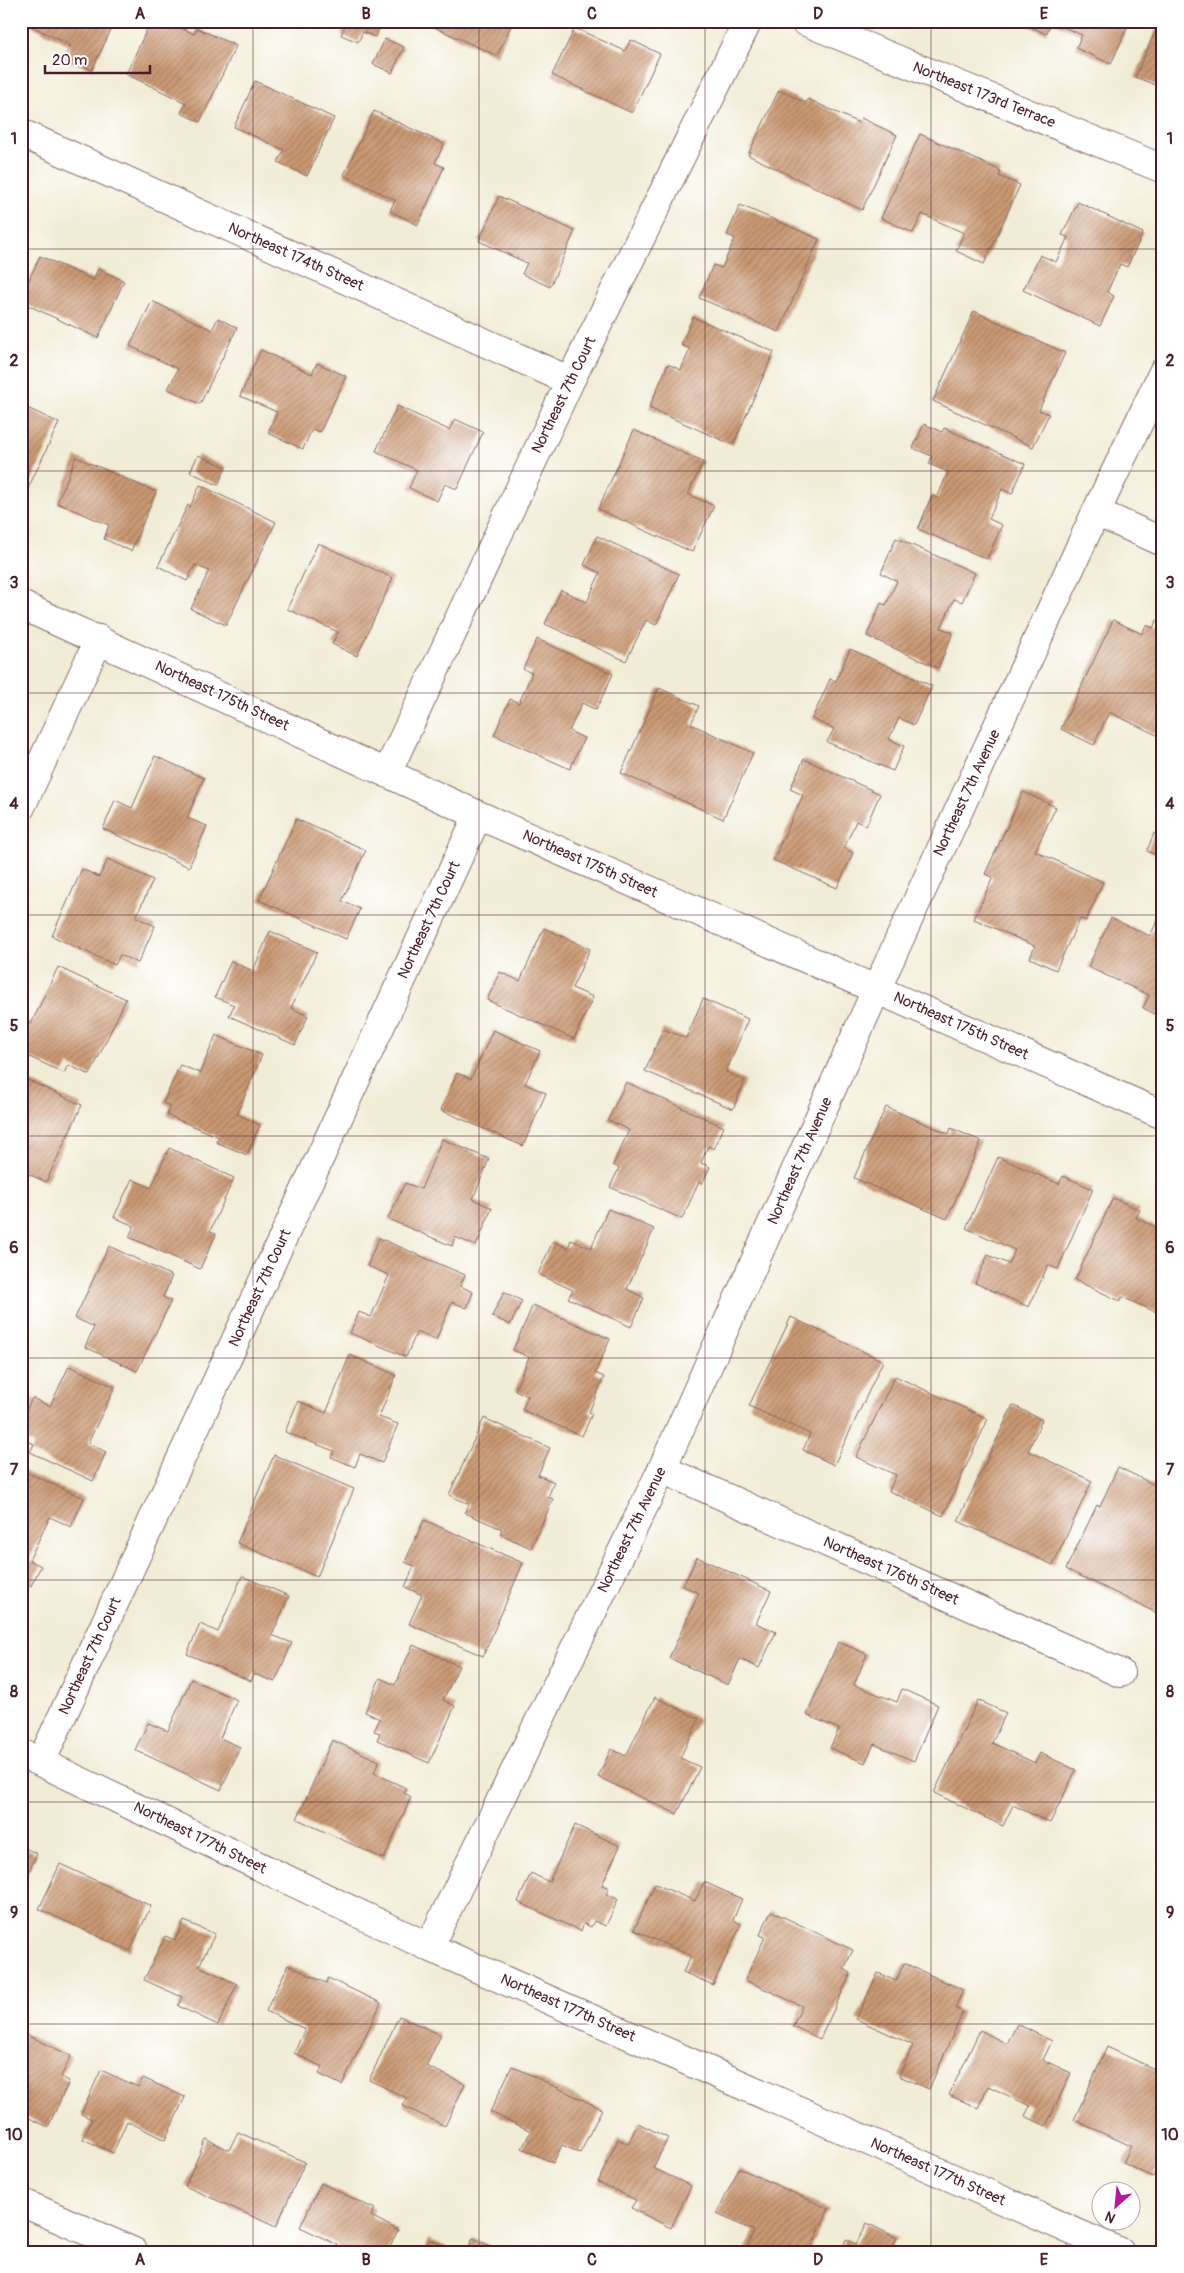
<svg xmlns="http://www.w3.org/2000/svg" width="1184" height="2273" font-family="Pangolin,sans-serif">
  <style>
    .building { fill: url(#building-hatch) }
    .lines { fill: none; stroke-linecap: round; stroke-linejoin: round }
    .minor-casing { stroke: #846766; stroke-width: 30 }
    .minor { stroke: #fff; stroke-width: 28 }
    .grid { fill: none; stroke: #4a1f2b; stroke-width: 1; stroke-opacity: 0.55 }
    .labels { text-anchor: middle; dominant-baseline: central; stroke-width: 4; stroke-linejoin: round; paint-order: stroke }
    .street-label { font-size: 15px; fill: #4a1f2b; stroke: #fff }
    .neatline { fill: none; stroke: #4a1f2b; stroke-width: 2 }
    .grid-label { font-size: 16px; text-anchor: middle; font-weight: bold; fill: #4a1f2b }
  </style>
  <defs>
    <pattern id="building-hatch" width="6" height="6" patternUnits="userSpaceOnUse" patternTransform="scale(1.25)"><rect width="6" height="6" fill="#ca9974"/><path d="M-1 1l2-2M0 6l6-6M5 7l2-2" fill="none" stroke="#a67c5f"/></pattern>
  </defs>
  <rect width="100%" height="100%" fill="#fff"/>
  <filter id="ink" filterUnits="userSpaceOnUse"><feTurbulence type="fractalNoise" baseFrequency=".02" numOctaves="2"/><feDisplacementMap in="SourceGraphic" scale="10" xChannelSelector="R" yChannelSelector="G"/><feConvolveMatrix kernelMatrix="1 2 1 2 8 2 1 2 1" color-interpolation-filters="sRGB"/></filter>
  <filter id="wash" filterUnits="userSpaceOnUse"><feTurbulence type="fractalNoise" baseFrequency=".0096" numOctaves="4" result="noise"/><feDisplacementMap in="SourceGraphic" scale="20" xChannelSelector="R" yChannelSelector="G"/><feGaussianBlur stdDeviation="1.12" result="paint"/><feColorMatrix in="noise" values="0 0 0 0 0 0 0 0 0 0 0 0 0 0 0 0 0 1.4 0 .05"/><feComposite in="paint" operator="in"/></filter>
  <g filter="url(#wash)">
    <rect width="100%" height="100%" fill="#f1ecd5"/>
    <g id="blocks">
      <path class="building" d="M 21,21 L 115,21 L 92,70 L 65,58 L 70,45 Z
        M 151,21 L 166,21 L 194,34 L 197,28 L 236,46 L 200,122 L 181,113 L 186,103 L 126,74 Z
        M 342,21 L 383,21 L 375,37 L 363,32 L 358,42 L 341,35 L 346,23 Z
        M 421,21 L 513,21 L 497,56 Z
        M 1018,21 L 1130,21 L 1111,64 L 1076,48 L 1082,35 L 1052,22 L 1046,34 Z
        M 1160,21 L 1163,21 L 1163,88 L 1135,77 Z
        M 575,28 L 625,51 L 631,40 L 660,54 L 632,113 L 552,75 Z
        M 385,39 L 404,47 L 392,73 L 373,64 Z
        M 255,81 L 334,118 L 307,176 L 278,162 L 284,150 L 234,127 Z
        M 779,90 L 806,103 L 808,99 L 859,123 L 861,118 L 897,135 L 862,210 L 748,155 Z
        M 374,111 L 444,144 L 435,163 L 444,167 L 418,225 L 390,211 L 395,200 L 344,175 Z
        M 920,134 L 1001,171 L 999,176 L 1020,185 L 984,264 L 956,251 L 964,233 L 922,214 L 913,233 L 881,218 Z
        M 499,196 L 575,231 L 550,287 L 522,274 L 527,263 L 479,241 Z
        M 1078,202 L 1143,233 L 1127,267 L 1120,264 L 1107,292 L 1114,296 L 1100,326 L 1023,290 L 1040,255 L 1056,262 L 1068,237 L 1062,235 Z
        M 740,205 L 819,239 L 779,332 L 699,298 L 713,265 L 722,268 L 735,238 L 727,235 Z
        M 40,256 L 93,280 L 98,269 L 124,281 L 98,338 L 21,302 L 21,297 Z
        M 152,301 L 212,330 L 218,318 L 237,328 L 200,404 L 168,389 L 178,369 L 130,346 Z
        M 974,311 L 1065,353 L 1039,410 L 1049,414 L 1033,447 L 933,401 Z
        M 693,317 L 774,352 L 733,445 L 649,408 L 668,364 L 681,370 L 690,349 L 681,345 Z
        M 261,350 L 312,374 L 317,363 L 346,376 L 320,432 L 312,429 L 303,449 L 268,433 L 277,412 L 240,396 Z
        M 21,405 L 59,423 L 23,499 L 21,498 Z
        M 397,406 L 449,430 L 455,419 L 483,432 L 457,489 L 445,484 L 437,501 L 409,488 L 417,470 L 376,451 Z
        M 924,424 L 942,432 L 944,428 L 1025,464 L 1012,494 L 1002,489 L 989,519 L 1002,525 L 987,559 L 918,529 L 932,495 L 937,498 L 948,472 L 929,464 L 932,456 L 913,448 Z
        M 634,430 L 703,462 L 688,494 L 714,506 L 692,552 L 598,509 Z
        M 198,455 L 226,467 L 218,485 L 190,472 Z
        M 76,457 L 156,492 L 131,551 L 104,539 L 109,525 L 57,503 Z
        M 200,485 L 276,522 L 226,625 L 191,609 L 209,571 L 195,565 L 187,581 L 158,566 L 188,505 L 190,507 Z
        M 597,536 L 679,574 L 656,625 L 646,620 L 626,661 L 545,624 L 561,590 L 587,602 L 600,573 L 584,565 Z
        M 896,538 L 975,573 L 962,602 L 954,599 L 941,628 L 953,633 L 938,668 L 867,636 L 881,603 L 886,605 L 897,581 L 881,573 Z
        M 318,543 L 393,578 L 357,656 L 332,644 L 338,632 L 287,609 Z
        M 1113,620 L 1142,634 L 1146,625 L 1153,628 L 1157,620 L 1163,622 L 1163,738 L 1109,712 L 1094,745 L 1061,729 Z
        M 537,639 L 613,674 L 596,710 L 582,703 L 569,731 L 584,738 L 570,769 L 494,735 L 510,699 L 519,703 L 532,673 L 523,669 Z
        M 850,649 L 932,686 L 914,725 L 899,718 L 889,739 L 904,746 L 893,771 L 827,742 L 834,729 L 812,719 L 830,679 L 836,681 Z
        M 659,688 L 699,706 L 691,724 L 753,753 L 723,819 L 621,773 Z
        M 155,756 L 204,778 L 187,818 L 207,826 L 189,867 L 103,829 L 115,800 L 132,808 Z
        M 804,759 L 880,794 L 866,826 L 856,821 L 844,848 L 853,853 L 837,888 L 773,860 L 803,795 L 790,789 Z
        M 1023,792 L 1056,807 L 1035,851 L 1103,882 L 1086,921 L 1080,918 L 1056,970 L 1030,958 L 1035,946 L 974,919 L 993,877 L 985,874 Z
        M 296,819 L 366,850 L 342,901 L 360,909 L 346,939 L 259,900 Z
        M 1154,833 L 1163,837 L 1163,858 L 1147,851 Z
        M 108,859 L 153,880 L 136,917 L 155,926 L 138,963 L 120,955 L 115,965 L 52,936 L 82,869 L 99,877 Z
        M 1163,909 L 1163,1018 L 1143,1008 L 1149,995 L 1088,967 L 1111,918 L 1150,936 Z
        M 544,928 L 590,949 L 572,988 L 593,997 L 574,1039 L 487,1000 L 500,972 L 520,981 Z
        M 270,931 L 317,952 L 291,1008 L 308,1016 L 295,1045 L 229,1016 L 234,1005 L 215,997 L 231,961 L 253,971 Z
        M 58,967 L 126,999 L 90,1075 L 68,1065 L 64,1073 L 21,1053 L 21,1020 L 31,1024 Z
        M 703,999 L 748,1019 L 726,1072 L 745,1081 L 733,1109 L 645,1071 L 663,1029 L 686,1038 Z
        M 493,1030 L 540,1051 L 525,1084 L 546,1093 L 523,1146 L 441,1110 L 457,1073 L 471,1079 Z
        M 216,1035 L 262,1055 L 237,1114 L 260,1125 L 247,1155 L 216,1142 L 219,1137 L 167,1115 L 170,1106 L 163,1103 L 180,1065 L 200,1073 Z
        M 21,1077 L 82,1105 L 46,1182 L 24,1172 L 21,1177 Z
        M 626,1082 L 724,1127 L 714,1149 L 708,1146 L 701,1163 L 710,1167 L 702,1184 L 699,1182 L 682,1219 L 610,1187 L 619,1168 L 613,1165 L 629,1130 L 608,1120 Z
        M 886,1107 L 949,1134 L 951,1128 L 981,1141 L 947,1219 L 854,1178 Z
        M 442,1139 L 489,1159 L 473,1199 L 492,1208 L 476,1246 L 455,1237 L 452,1246 L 388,1219 L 405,1183 L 421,1189 Z
        M 169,1148 L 234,1178 L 210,1231 L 216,1234 L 200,1269 L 129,1237 L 134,1226 L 114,1217 L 132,1179 L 151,1188 Z
        M 998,1157 L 1059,1184 L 1063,1176 L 1093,1189 L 1058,1269 L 1048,1265 L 1029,1307 L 975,1283 L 988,1255 L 1009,1264 L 1015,1250 L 966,1228 Z
        M 1113,1198 L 1140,1210 L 1136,1218 L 1163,1230 L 1163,1315 L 1122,1297 L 1120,1301 L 1075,1280 Z
        M 608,1209 L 654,1229 L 627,1289 L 644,1298 L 631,1327 L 568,1298 L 573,1290 L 538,1274 L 553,1241 L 568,1248 L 571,1240 L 591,1248 Z
        M 379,1238 L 465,1275 L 460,1286 L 473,1292 L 467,1308 L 452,1302 L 436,1340 L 417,1332 L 406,1357 L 350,1333 L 359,1312 L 371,1317 L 389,1275 L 367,1266 Z
        M 109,1246 L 172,1276 L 163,1297 L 171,1301 L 137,1371 L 85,1347 L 94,1327 L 75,1318 Z
        M 504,1292 L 522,1301 L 510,1325 L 492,1316 Z
        M 533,1305 L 610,1339 L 595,1373 L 604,1377 L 589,1412 L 592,1414 L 582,1436 L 522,1410 L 528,1396 L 515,1390 L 529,1357 L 513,1350 Z
        M 791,1317 L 883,1361 L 834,1465 L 803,1450 L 810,1434 L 749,1406 Z
        M 350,1355 L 396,1375 L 379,1417 L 398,1424 L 382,1463 L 360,1454 L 355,1467 L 331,1457 L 334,1451 L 285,1432 L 298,1401 L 326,1413 Z
        M 69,1366 L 115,1387 L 88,1443 L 106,1452 L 93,1481 L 30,1452 L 34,1444 L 21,1438 L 21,1422 L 32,1398 L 50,1406 Z
        M 895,1376 L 988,1419 L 943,1516 L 889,1491 L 896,1475 L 856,1457 Z
        M 1013,1405 L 1042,1420 L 1028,1451 L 1092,1481 L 1053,1565 L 958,1521 Z
        M 484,1418 L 550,1448 L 538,1475 L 554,1482 L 548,1497 L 553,1499 L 531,1548 L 500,1534 L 502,1529 L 465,1513 L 469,1504 L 449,1495 Z
        M 274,1455 L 354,1489 L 317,1577 L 237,1543 Z
        M 1118,1467 L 1163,1489 L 1161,1615 L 1066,1569 L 1097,1505 L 1100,1506 Z
        M 21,1470 L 84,1498 L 71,1527 L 50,1517 L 29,1560 L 41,1566 L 31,1586 L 21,1582 Z
        M 424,1520 L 523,1563 L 483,1656 L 409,1624 L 422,1595 L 405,1587 L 414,1566 L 405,1562 Z
        M 697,1557 L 771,1591 L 756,1623 L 776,1632 L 759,1668 L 740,1659 L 728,1685 L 669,1658 L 699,1593 L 683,1586 Z
        M 242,1576 L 289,1596 L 272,1635 L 292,1643 L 275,1682 L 254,1674 L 251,1681 L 187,1654 L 200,1624 L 218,1632 Z
        M 838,1642 L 867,1654 L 854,1685 L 897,1702 L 902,1689 L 938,1705 L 914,1761 L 874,1744 L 865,1763 L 830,1748 L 839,1729 L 807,1715 Z
        M 413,1645 L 459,1666 L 443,1700 L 455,1706 L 429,1763 L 377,1740 L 380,1733 L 374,1731 L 380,1719 L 365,1712 L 380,1678 L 395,1685 Z
        M 191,1679 L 237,1700 L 220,1738 L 240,1747 L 221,1790 L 135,1750 L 148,1723 L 168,1731 Z
        M 655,1697 L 699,1719 L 680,1758 L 700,1767 L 677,1814 L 598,1777 L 611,1749 L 626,1756 Z
        M 978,1700 L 1006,1713 L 992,1743 L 1035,1763 L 1040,1753 L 1076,1770 L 1050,1823 L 1013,1805 L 1003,1826 L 934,1793 Z
        M 332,1740 L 379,1761 L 374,1773 L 406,1788 L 404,1793 L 411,1797 L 384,1859 L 297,1819 Z
        M 575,1825 L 620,1846 L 602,1885 L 609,1888 L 606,1894 L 618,1899 L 606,1926 L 594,1921 L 591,1927 L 584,1924 L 581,1931 L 518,1902 L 531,1873 L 549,1882 Z
        M 21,1846 L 37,1854 L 21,1888 Z
        M 60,1864 L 151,1906 L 130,1951 L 39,1909 Z
        M 704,1882 L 742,1899 L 733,1920 L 741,1924 L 713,1985 L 683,1972 L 691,1956 L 634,1930 L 655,1884 L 695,1901 Z
        M 771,1911 L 853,1950 L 844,1969 L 851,1973 L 820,2039 L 793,2026 L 802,2006 L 745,1980 L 765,1937 L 760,1935 Z
        M 184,1921 L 215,1934 L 199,1966 L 237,1984 L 218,2025 L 178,2006 L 182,1997 L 144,1980 L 165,1936 L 175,1940 Z
        M 904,1963 L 963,1990 L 955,2008 L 963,2012 L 929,2089 L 899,2076 L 913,2045 L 856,2019 L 878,1973 L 896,1981 Z
        M 288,1965 L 326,1983 L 328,1978 L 381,2003 L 342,2085 L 319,2074 L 322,2067 L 294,2053 L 305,2029 L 266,2011 Z
        M 399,2016 L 441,2035 L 426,2066 L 465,2084 L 445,2126 L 403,2106 L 407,2098 L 369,2080 Z
        M 1017,2024 L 1052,2041 L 1043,2060 L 1071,2073 L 1046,2126 L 1025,2116 L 1030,2106 L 988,2086 L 978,2108 L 949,2095 L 980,2030 L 1007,2044 Z
        M 25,2034 L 71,2056 L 61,2077 L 69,2081 L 48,2127 L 21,2114 L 21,2043 Z
        M 1107,2047 L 1163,2073 L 1163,2155 L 1153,2177 L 1123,2163 L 1131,2146 L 1074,2120 Z
        M 512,2066 L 602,2109 L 580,2153 L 562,2145 L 553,2163 L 522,2148 L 531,2131 L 490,2112 Z
        M 101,2070 L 138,2087 L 143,2078 L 185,2097 L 165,2140 L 127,2121 L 113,2153 L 83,2139 L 92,2119 L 81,2114 Z
        M 638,2123 L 668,2138 L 653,2168 L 691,2186 L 671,2228 L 631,2208 L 636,2200 L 598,2182 L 618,2139 L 628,2144 Z
        M 238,2132 L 305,2162 L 276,2227 L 185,2186 L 206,2139 L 229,2150 Z
        M 739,2168 L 829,2209 L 809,2252 L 745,2251 L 754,2231 L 717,2214 Z
        M 321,2183 L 375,2209 L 371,2216 L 398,2230 L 387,2252 L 334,2252 L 338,2245 L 300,2227 Z
        M 867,2223 L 897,2238 L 890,2252 L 841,2252 L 846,2239 L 856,2244 Z
        M 473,2238 L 503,2252 L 467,2252 Z
        M 429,2239 L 458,2252 L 424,2252 Z"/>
    </g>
  </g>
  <g filter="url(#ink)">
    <use href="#blocks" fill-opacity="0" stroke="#846766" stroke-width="1"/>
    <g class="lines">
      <g class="minor-casing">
        <path id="minor" d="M 804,21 L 1163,169
          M 21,133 L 570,381
          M 1096,512 L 1163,542
          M 21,605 L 478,815 L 1163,1115
          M 387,773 L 570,381 L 748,21
          M 21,807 L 99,639
          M 662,1469 L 1120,1673
          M 21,1753 L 429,1947 L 1120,2252
          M 41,1762 L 478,815
          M 429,1947 L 662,1469 L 877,988 L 1096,512 L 1163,372
          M 21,2202 L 134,2252"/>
      </g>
      <use href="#minor" class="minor"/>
    </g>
  </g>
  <path class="grid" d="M 253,21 L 253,2252M 479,21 L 479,2252M 705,21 L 705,2252M 931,21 L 931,2252M 21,249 L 1163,249M 21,471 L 1163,471M 21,693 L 1163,693M 21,915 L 1163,915M 21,1136 L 1163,1136M 21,1358 L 1163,1358M 21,1580 L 1163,1580M 21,1802 L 1163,1802M 21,2024 L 1163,2024"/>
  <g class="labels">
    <g class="street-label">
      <text transform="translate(984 95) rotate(22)">Northeast 173rd Terrace</text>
      <text transform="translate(296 257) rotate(24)">Northeast 174th Street</text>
      <text transform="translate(564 395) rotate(-64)">Northeast 7th Court</text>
      <text transform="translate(222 696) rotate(25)">Northeast 175th Street</text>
      <text transform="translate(967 793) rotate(-65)">Northeast 7th Avenue</text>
      <text transform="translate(590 864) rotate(24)">Northeast 175th Street</text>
      <text transform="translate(429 920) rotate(-65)">Northeast 7th Court</text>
      <text transform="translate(961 1026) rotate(24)">Northeast 175th Street</text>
      <text transform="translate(800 1161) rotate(-66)">Northeast 7th Avenue</text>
      <text transform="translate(260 1288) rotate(-65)">Northeast 7th Court</text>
      <text transform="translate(632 1530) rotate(-64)">Northeast 7th Avenue</text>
      <text transform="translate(891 1571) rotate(24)">Northeast 176th Street</text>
      <text transform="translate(90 1656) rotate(-65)">Northeast 7th Court</text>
      <text transform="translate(200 1838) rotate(26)">Northeast 177th Street</text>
      <text transform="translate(568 2008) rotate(24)">Northeast 177th Street</text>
      <text transform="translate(938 2172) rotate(24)">Northeast 177th Street</text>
    </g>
  </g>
  <rect width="1184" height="2273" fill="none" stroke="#fff" stroke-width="55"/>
  <g transform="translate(1116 2206) rotate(207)"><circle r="24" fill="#ffffff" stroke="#b7a5aa"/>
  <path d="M0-4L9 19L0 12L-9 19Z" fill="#b5179e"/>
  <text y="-8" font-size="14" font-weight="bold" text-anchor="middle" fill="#4a1f2b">N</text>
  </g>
  <path d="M45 65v8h105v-8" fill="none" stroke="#4a1f2b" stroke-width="2.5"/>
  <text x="52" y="65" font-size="15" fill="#4a1f2b" stroke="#ffffff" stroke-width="4" paint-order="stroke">20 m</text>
  <rect x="28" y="28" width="1128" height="2218" class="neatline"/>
  <g class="grid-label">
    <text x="140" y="19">A</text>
    <text x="366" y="19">B</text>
    <text x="592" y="19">C</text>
    <text x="818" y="19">D</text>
    <text x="1044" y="19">E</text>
    <text x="14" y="144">1</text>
    <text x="1170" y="144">1</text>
    <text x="14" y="366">2</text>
    <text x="1170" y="366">2</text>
    <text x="14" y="588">3</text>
    <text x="1170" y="588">3</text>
    <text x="14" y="809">4</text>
    <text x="1170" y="809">4</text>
    <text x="14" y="1031">5</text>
    <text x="1170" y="1031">5</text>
    <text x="14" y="1253">6</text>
    <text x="1170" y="1253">6</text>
    <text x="14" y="1475">7</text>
    <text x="1170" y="1475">7</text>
    <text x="14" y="1697">8</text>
    <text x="1170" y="1697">8</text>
    <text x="14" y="1918">9</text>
    <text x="1170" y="1918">9</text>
    <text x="14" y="2140">10</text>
    <text x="1170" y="2140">10</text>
    <text x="140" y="2265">A</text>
    <text x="366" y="2265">B</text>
    <text x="592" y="2265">C</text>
    <text x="818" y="2265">D</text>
    <text x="1044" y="2265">E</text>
  </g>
</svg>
